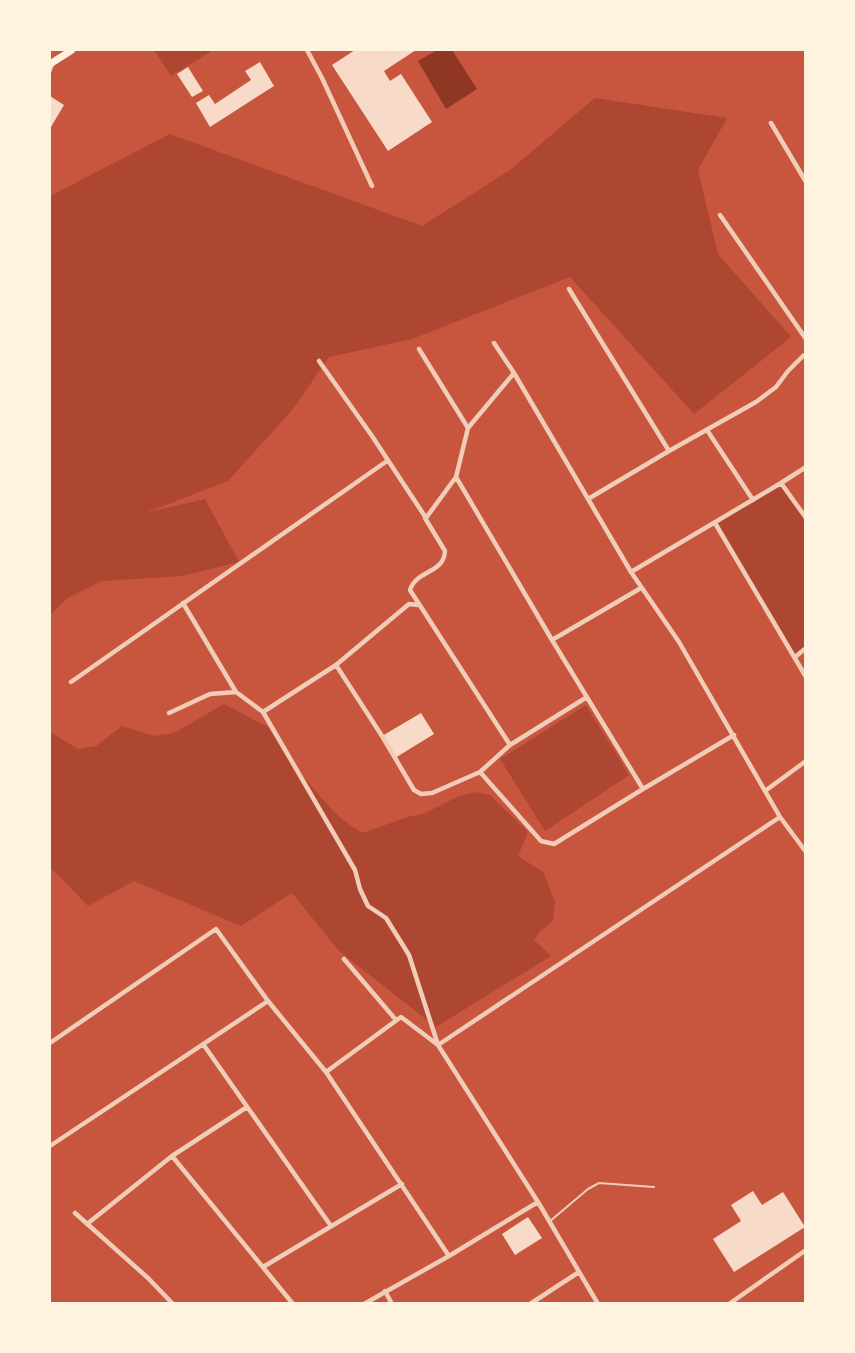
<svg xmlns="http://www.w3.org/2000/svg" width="855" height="1353" font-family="Lato,sans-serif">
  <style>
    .green { fill: #ae4732 }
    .water { fill: #8f3625 }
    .building { fill: #f7dbc8 }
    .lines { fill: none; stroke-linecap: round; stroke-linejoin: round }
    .service { stroke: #f1ccb7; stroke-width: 2 }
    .minor { stroke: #f1ccb7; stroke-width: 4.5 }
    .secondary { stroke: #fff3e0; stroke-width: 7 }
  </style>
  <rect width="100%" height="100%" fill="#c8553d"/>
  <path class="green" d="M 154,50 L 208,50 L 210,52 L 171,76 Z
    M 595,98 L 727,118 L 698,170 L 718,254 L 791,337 L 694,414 L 570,277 L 412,339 L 329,357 L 293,409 L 228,481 L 145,513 L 205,499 L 239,562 L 182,576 L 102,581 L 69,597 L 50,615 L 50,196 L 170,134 L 422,226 L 510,170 Z
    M 781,483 L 805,518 L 805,648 L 795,657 L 715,523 Z
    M 224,704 L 268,727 L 293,764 L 330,808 L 343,820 L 362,833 L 411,816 L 423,814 L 459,796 L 474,792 L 490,795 L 528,832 L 518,856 L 543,872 L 555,902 L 553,921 L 540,931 L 534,940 L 551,956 L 436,1027 L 339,951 L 292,893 L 241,926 L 134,881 L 88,906 L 50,867 L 50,732 L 78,749 L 96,746 L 122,726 L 154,736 L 174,733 Z
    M 586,705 L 629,775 L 545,831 L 500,759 Z"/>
  <path class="water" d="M 437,50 L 452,50 L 477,89 L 446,109 L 418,61 Z"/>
  <path class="building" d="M 355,50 L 416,50 L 384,71 L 390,81 L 401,74 L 432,122 L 388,151 L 332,65 Z
    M 260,62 L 274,86 L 210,127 L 196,103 L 209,95 L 215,104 L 251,80 L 245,71 Z
    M 188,67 L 203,91 L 192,97 L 177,74 Z
    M 50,96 L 64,105 L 51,127 L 50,126 Z
    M 421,713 L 434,734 L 395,758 L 382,736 Z
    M 753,1191 L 762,1205 L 783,1192 L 805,1227 L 734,1272 L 713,1239 L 741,1221 L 731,1205 Z
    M 528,1217 L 542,1238 L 515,1255 L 502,1234 Z"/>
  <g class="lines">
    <path class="service" d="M 50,73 L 53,65
      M 549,1222 L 588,1189 L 599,1183 L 654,1187"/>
    <path class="minor" d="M 307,50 L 322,78 L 372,186
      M 771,123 L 806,182
      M 720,215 L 806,339
      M 569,289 L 669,451
      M 494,343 L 514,373 L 631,572 L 679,642 L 780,817 L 806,852
      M 419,349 L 468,428 L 514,373
      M 319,361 L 372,436 L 426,518 L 456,477 L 468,428
      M 707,430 L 753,500
      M 456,477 L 552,640 L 643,789
      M 781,483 L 806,518
      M 588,499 L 669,451 L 756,402 L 776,387 L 788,371 L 803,356 L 806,355
      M 425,518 L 445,551 C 444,574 416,570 410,590 L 510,745
      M 715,523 L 806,677
      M 631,572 L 781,483 L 806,467
      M 183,603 L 236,692
      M 552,640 L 641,588
      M 795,657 L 806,648
      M 336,665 L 382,736 L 414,790 L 421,794 L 432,793 L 480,772 L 510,745 L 587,697
      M 71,682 L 387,461
      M 263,712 L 355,870 L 360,889 L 368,906 L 386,918 L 409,955 L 438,1045 L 538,1202 L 598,1304
      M 169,713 L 210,694 L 236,692 L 263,712 L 336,665 L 409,604 L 418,605
      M 480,772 L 541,841 L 554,844 L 643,789 L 734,735
      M 765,791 L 806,761
      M 344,959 L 396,1020
      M 50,1043 L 216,929 L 268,1001 L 326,1072 L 449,1256
      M 203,1044 L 331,1226
      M 438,1045 L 780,817
      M 326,1072 L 401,1017 L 438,1045
      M 50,1146 L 268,1001
      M 172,1156 L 293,1304
      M 75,1213 L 148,1278 L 173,1304
      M 87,1224 L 172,1156 L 247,1107
      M 263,1267 L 402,1184
      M 385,1291 L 392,1304
      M 364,1304 L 449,1256 L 538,1202
      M 530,1304 L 579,1272
      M 729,1304 L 806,1250"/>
    <path class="secondary" d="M 50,64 L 72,50"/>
  </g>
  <rect width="855" height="1353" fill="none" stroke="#fff3e0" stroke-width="102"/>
</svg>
